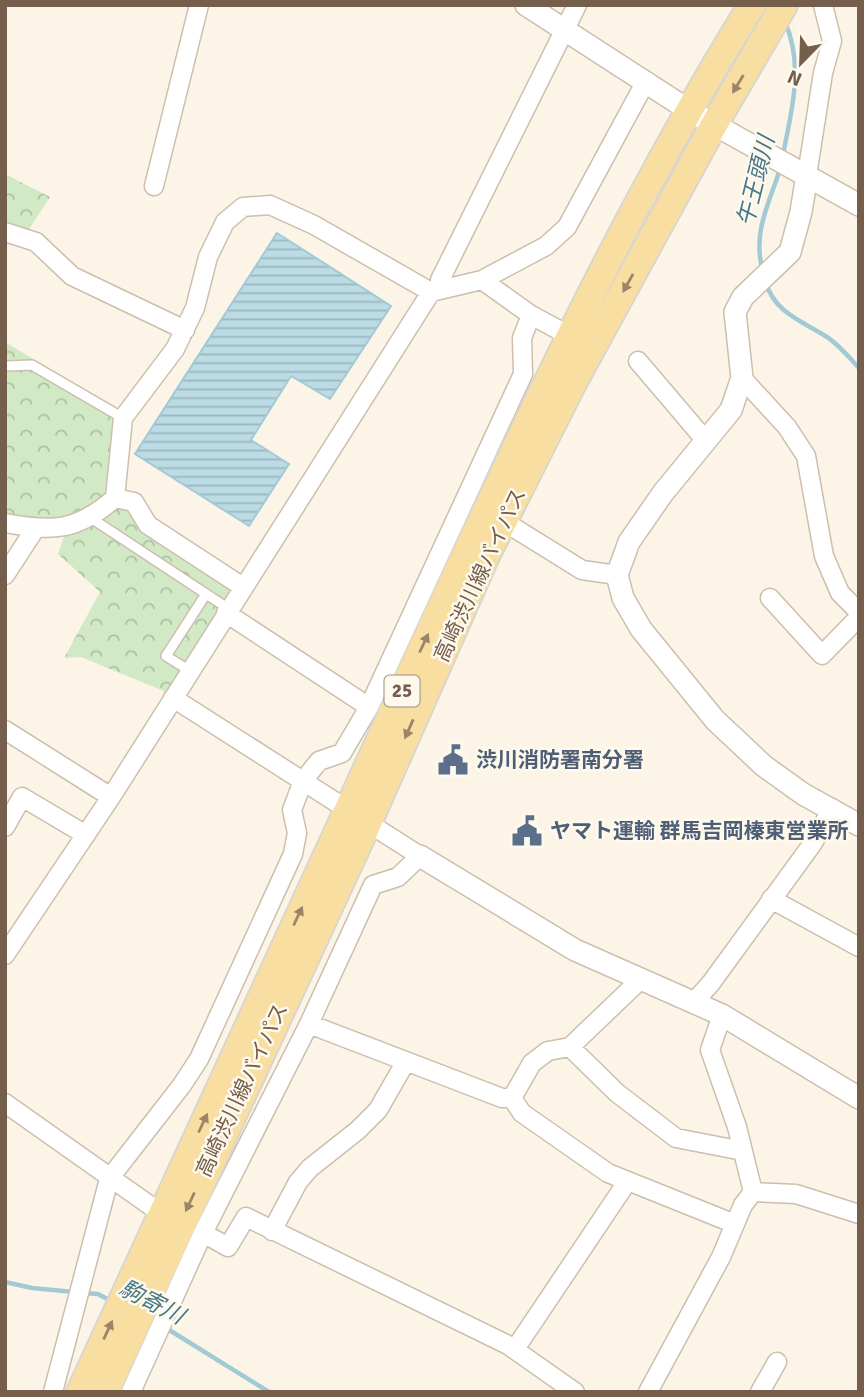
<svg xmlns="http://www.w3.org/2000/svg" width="864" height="1397" font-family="Signika,'Noto Sans JP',sans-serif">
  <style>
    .park { fill: url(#park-crowns) }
    .water { fill: url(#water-rules); stroke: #a2cad6; stroke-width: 2 }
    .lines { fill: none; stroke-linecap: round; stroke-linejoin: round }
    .stream { stroke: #a2cad6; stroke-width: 4.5 }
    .service-casing { stroke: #cdbead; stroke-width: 12 }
    .minor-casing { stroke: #cdbead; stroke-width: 21 }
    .tertiary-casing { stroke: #cdbead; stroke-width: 24 }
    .primary-casing { stroke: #dbd5d0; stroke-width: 30 }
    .service { stroke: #fff; stroke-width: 9 }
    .minor { stroke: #fff; stroke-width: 18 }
    .tertiary { stroke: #fff; stroke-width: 21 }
    .primary { stroke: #f8dfa1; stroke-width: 26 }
    .oneway { fill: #9c8566 }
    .labels { text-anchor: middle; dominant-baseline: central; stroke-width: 5; stroke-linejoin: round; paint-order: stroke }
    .shield { fill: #fef9ed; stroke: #9e8c7c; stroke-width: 2 }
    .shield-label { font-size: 19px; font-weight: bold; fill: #755e4c }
    .street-label { font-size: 21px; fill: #755e4c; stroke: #fef9ed }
    .service-label { font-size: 21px; font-weight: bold; fill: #4e5e75; stroke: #fef9ed; text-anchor: start }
    .water-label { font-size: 23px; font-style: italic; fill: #467787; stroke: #fef9ed }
  </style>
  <defs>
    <pattern id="park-crowns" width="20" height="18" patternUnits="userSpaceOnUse" patternTransform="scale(1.75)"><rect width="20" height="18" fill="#d1e9c5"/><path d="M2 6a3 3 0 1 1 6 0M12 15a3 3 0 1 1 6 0" fill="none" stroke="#aec0a2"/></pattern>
    <pattern id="water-rules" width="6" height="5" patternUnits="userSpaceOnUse" patternTransform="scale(1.75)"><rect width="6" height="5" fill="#bbdbe5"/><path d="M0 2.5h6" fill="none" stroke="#9db5bc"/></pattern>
  </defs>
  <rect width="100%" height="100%" fill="#fcf5e7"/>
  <path class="park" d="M 5,174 L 50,197 L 22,240 L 5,236 Z
    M 5,342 L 120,411 L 112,496 L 132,505 L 238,589 L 171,694 L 81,657 L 64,658 L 100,592 L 58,554 L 65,534 L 5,519 Z"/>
  <path class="water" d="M 277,233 L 391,306 L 330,399 L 291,376 L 251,440 L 289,464 L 249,526 L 135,454 Z"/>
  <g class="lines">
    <path class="stream" d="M 783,154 C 792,110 804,65 785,22
      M 762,268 C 753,231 769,204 780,169
      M 766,283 C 775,313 802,321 827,337 C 839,345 849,357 859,368
      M 5,1282 L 32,1288 L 74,1292
      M 83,1293 L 98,1294 L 111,1301
      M 166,1328 L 269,1392"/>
    <g class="service-casing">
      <path id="service" d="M 6,366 L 32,365 L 123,418
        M 91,518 L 229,609
        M 190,671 L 166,656 L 206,594"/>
    </g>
    <g class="minor-casing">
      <path id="minor" d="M 807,175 L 823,73 L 832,41 L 823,5
        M 154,186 L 199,5
        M 5,232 L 36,242 L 72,276 L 185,330
        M 482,280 L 531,315 L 570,336
        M 440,290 L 440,280 L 577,5
        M 638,361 L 706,441
        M 742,378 L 787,427 L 806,456 L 824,556 L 840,593 L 859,612
        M 115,498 L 134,502 L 148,525 L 243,587
        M 503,521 L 582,570 L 617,575
        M 5,523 C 54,532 77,531 115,498 L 123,418 L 175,349 L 195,308 L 208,257 L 225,222 L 243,207 L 270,205 L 314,225 L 431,292
        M 5,575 L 35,529
        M 770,598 L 822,655 L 859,617
        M 226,613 L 369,707
        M 173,698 L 420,856 L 398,877 L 373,885 L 309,1024 L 203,1233
        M 5,730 L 111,797
        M 5,827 L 22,797 L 86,835
        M 771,899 L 859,947
        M 5,955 L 111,797 L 431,292 L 482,280 L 546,246 L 567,227 L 646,81
        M 694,1002 L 711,983 L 813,843 L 832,808
        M 309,1024 L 502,1098 L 512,1098 L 532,1063 L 548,1051 L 570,1047 L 641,979
        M 570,1047 L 617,1093 L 676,1138 L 743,1151
        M 512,1098 L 522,1113 L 608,1173 L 735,1224
        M 5,1103 L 162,1214
        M 753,1192 L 796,1194 L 859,1214
        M 272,1231 L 298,1182 L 310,1168 L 358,1130 L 378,1110 L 405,1063
        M 515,1349 L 627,1182
        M 53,1392 L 109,1179 L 182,1085 L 199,1059 L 293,854 L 297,833 L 292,810 L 303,781 L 319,761 L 342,753 L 369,707 L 523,374 L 522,338 L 531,315
        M 131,1392 L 203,1233 L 228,1247 L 246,1217 L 508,1345 L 575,1392
        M 648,1392 L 721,1257 L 743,1205 L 753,1192 L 737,1127 L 710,1050 L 722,1015
        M 760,1392 L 777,1362"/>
    </g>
    <g class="tertiary-casing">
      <path id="tertiary" d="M 526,5 L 690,111 L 859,205
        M 807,175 L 801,212 L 790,252 L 743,297 L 735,312 L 742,378 L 731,410 L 663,493 L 629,542 L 617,575 L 623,598 L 641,629 L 715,720 L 764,766 L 803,794 L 859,825
        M 420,856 L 575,950 L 722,1015 L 859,1098"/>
    </g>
    <g class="primary-casing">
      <path id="primary" d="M 80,1392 C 199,1134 316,875 436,618 C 533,409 630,201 752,5
        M 105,1392 L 368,823 L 486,556 L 573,383 L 715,123 L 784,5"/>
    </g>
    <use href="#service" class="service"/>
    <use href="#minor" class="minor"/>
    <use href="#tertiary" class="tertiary"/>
    <use href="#primary" class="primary"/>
  </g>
  <defs><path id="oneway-solid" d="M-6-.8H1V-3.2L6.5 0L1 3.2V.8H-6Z" transform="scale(1.75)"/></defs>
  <g class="oneway">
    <use href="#oneway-solid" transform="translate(738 84) rotate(121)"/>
    <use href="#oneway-solid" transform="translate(628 283) rotate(119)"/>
    <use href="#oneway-solid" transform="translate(424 643) rotate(-65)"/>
    <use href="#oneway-solid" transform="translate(409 729) rotate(114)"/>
    <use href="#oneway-solid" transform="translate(298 916) rotate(-65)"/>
    <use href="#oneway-solid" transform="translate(203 1123) rotate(-65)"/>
    <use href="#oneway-solid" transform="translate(190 1202) rotate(115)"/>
    <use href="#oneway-solid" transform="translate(108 1330) rotate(-65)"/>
  </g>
  <defs>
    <g id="civic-bare" transform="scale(2.415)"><path d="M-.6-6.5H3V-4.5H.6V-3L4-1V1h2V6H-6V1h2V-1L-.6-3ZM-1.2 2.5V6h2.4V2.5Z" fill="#5c6f8a" stroke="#fef9ed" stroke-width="2.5" paint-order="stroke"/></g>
  </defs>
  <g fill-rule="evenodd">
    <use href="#civic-bare" x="453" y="760"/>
    <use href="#civic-bare" x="527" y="831"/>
  </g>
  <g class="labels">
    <rect class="shield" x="384.5" y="675.5" width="35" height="31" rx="5"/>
    <g class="shield-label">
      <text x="402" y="691">25</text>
    </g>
    <g class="street-label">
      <text transform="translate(480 575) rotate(-65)">高崎渋川線バイパス</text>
      <text transform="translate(242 1090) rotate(-65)">高崎渋川線バイパス</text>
    </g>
    <g class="service-label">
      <text x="476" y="760">渋川消防署南分署</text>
      <text x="550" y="831">ヤマト運輸 群馬吉岡榛東営業所</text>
    </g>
    <g class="water-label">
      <text transform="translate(756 181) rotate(-76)">午王頭川</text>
      <text transform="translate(152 1302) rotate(27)">駒寄川</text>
    </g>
  </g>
  <rect width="864" height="1397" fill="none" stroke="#755e4c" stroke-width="14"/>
  <g transform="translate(801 63) rotate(203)" stroke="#fef9ed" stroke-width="5" paint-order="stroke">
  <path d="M0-5L12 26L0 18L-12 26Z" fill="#755e4c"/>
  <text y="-10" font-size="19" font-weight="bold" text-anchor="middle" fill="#755e4c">N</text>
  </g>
</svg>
